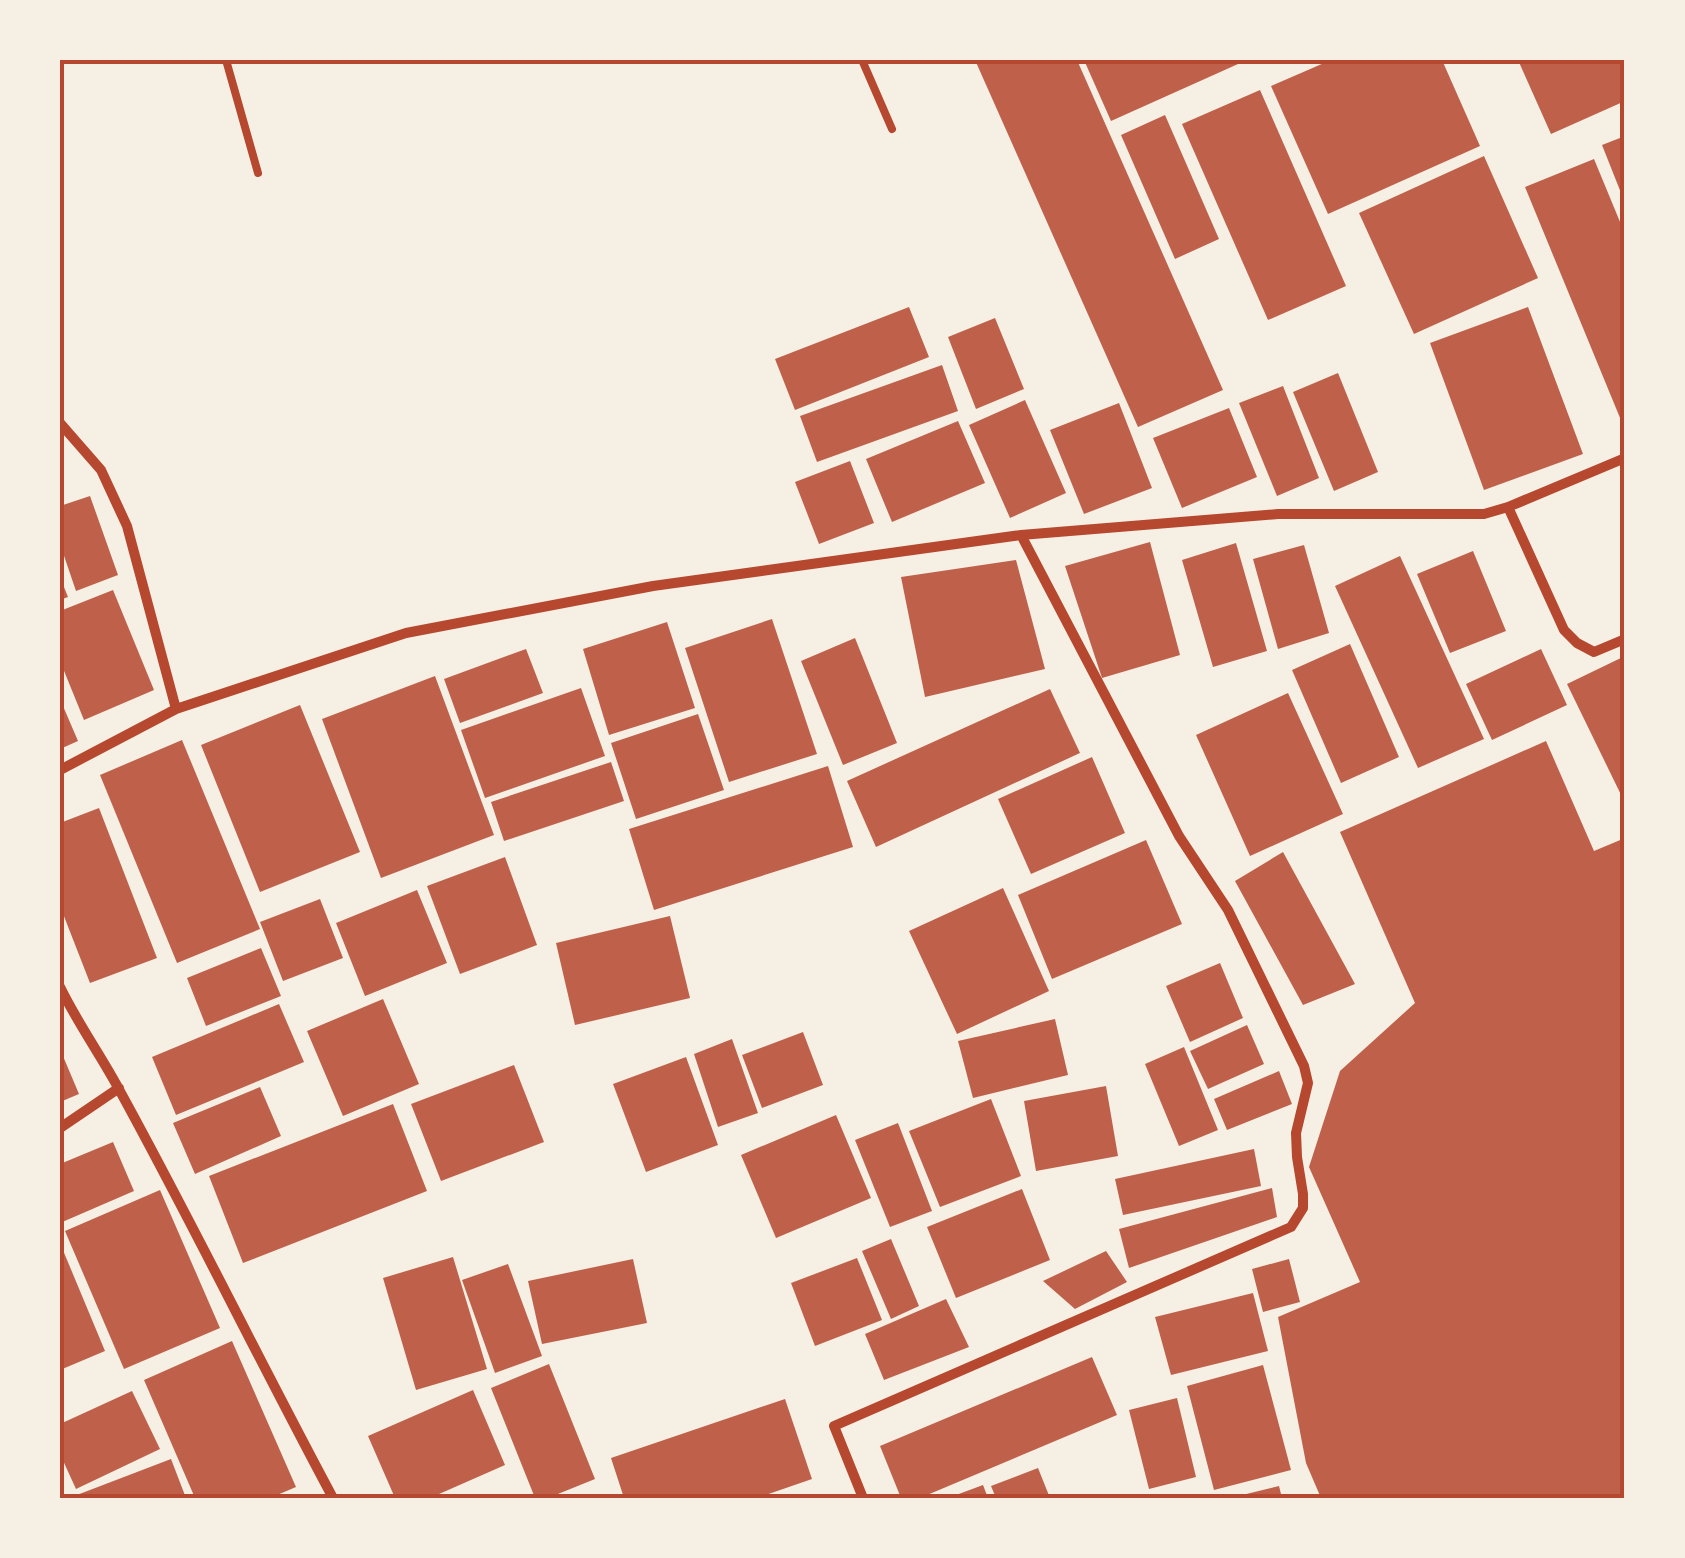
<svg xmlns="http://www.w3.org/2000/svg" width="1685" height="1558" font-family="'Fira Sans Condensed',sans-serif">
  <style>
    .building { fill: #bf614a }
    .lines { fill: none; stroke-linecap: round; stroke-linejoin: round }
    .service { stroke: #b5482f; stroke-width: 8 }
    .minor { stroke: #b5482f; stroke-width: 10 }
    .neatline { fill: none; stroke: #b5482f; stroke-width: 4 }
  </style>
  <rect width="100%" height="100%" fill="#f6efe4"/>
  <path class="building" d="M 975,60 L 1077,60 L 1223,390 L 1138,427 Z
    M 1084,60 L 1247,60 L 1111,121 Z
    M 1331,60 L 1442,60 L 1480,146 L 1328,214 L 1271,86 Z
    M 1518,60 L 1625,60 L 1625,101 L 1551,134 Z
    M 1260,90 L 1346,286 L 1268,320 L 1182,124 Z
    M 1165,115 L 1219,239 L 1175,259 L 1121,135 Z
    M 1625,136 L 1625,203 L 1602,145 Z
    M 1484,156 L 1538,278 L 1414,334 L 1359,213 Z
    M 1594,159 L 1625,234 L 1625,430 L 1525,187 Z
    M 909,307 L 929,357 L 795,410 L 775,359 Z
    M 1528,307 L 1583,454 L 1484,490 L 1430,343 Z
    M 995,318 L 1024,389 L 976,409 L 948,337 Z
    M 942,365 L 958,411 L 817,462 L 800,416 Z
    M 1338,373 L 1378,472 L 1334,491 L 1293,392 Z
    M 1283,386 L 1319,478 L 1277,496 L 1239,403 Z
    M 1025,400 L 1066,493 L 1010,518 L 969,425 Z
    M 1119,403 L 1152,488 L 1084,514 L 1050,430 Z
    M 1229,408 L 1257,477 L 1182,508 L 1153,438 Z
    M 958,421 L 985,483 L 892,522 L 866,459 Z
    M 850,461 L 874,523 L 819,544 L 795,482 Z
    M 90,496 L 118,575 L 76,591 L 60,544 L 60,506 Z
    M 1150,542 L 1180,655 L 1102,678 L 1065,566 Z
    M 1236,543 L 1267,651 L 1213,667 L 1182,560 Z
    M 1304,545 L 1329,633 L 1278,649 L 1253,559 Z
    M 1473,551 L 1506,631 L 1450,653 L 1417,574 Z
    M 1400,556 L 1484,739 L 1418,768 L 1335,586 Z
    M 1016,560 L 1045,669 L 925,697 L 901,577 Z
    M 60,577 L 68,597 L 60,600 Z
    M 113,590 L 154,690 L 84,720 L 60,661 L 60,611 Z
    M 772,619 L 817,754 L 729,782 L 685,648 Z
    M 667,622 L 695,708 L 609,735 L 583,649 Z
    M 855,638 L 897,743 L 843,765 L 801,661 Z
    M 1350,644 L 1399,757 L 1341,783 L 1292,670 Z
    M 526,649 L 543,693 L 460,723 L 444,679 Z
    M 1541,649 L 1567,705 L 1492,740 L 1466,684 Z
    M 1625,656 L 1625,803 L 1567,684 Z
    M 435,676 L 494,835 L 381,878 L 322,719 Z
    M 581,688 L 605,756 L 485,798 L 461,730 Z
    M 1050,689 L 1080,753 L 876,847 L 847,781 Z
    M 1288,693 L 1343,814 L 1250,856 L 1196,735 Z
    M 60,699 L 78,741 L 60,749 Z
    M 300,705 L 360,852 L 260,892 L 201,745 Z
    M 698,714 L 724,790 L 636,819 L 611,743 Z
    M 182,740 L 260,929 L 177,963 L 100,775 Z
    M 1546,741 L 1594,851 L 1625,838 L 1625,1498 L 1321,1498 L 1306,1463 L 1278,1317 L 1360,1282 L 1309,1167 L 1340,1071 L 1415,1003 L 1340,832 Z
    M 1092,757 L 1125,833 L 1031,874 L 998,799 Z
    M 611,762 L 624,801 L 504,841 L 491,802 Z
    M 828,766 L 853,847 L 654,910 L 629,829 Z
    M 99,808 L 157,958 L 90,983 L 60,906 L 60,823 Z
    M 1146,840 L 1182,924 L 1052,979 L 1018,895 Z
    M 1283,852 L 1355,984 L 1303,1005 L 1235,881 Z
    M 505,857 L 537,945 L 460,974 L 427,886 Z
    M 1003,888 L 1049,991 L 957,1034 L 909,931 Z
    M 417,890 L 447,963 L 365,996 L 336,923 Z
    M 320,899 L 343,958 L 283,981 L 260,922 Z
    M 670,916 L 690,998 L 575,1025 L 556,943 Z
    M 261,948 L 281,996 L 206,1026 L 187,978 Z
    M 1220,963 L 1243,1018 L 1190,1042 L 1166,986 Z
    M 383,999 L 419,1084 L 343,1116 L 307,1031 Z
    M 279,1004 L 304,1062 L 176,1115 L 152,1057 Z
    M 1055,1019 L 1068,1075 L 973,1098 L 958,1041 Z
    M 1247,1025 L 1264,1064 L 1208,1089 L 1190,1051 Z
    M 803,1032 L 823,1085 L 762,1108 L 742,1055 Z
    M 732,1039 L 758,1113 L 718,1127 L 694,1054 Z
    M 1184,1047 L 1218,1130 L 1179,1146 L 1145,1064 Z
    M 60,1049 L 79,1094 L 60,1102 Z
    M 686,1057 L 718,1145 L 646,1172 L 613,1084 Z
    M 514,1065 L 544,1142 L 441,1181 L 411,1104 Z
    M 1279,1071 L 1292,1104 L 1227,1130 L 1214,1099 Z
    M 1106,1086 L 1118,1156 L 1036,1171 L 1024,1101 Z
    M 260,1087 L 281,1136 L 195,1174 L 173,1123 Z
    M 991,1099 L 1021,1176 L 940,1207 L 909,1131 Z
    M 393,1104 L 427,1191 L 243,1263 L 209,1176 Z
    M 836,1115 L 871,1198 L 776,1238 L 741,1155 Z
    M 898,1123 L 932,1211 L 890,1227 L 855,1140 Z
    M 113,1142 L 134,1191 L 60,1223 L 60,1164 Z
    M 1254,1149 L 1261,1186 L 1123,1215 L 1115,1179 Z
    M 1272,1188 L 1277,1217 L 1129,1268 L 1119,1229 Z
    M 1022,1189 L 1050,1260 L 956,1298 L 927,1227 Z
    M 160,1190 L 220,1328 L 124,1369 L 65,1231 Z
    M 891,1239 L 919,1306 L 891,1319 L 862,1251 Z
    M 60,1243 L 105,1351 L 60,1370 Z
    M 1106,1251 L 1127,1282 L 1075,1309 L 1043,1281 Z
    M 453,1257 L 487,1369 L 416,1390 L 383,1278 Z
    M 857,1258 L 882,1320 L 815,1346 L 791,1283 Z
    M 633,1259 L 647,1323 L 542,1344 L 528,1281 Z
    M 1289,1259 L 1300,1302 L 1263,1312 L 1252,1269 Z
    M 508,1264 L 542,1356 L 495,1373 L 462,1280 Z
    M 1253,1293 L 1268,1351 L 1171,1375 L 1155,1317 Z
    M 946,1299 L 969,1347 L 884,1380 L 865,1334 Z
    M 232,1341 L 296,1487 L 270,1498 L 195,1498 L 144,1380 Z
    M 1092,1357 L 1117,1415 L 920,1498 L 901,1498 L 880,1446 Z
    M 549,1364 L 595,1479 L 548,1498 L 535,1498 L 491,1388 Z
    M 1263,1365 L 1291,1470 L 1214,1490 L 1187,1386 Z
    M 473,1390 L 505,1465 L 430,1498 L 395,1498 L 368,1436 Z
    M 132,1391 L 160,1449 L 76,1489 L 60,1454 L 60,1424 Z
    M 1177,1398 L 1196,1477 L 1149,1489 L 1129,1410 Z
    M 785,1399 L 812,1479 L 757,1498 L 624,1498 L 611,1458 Z
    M 171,1459 L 186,1498 L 69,1498 Z
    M 1038,1468 L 1050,1498 L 996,1498 L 991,1486 Z
    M 983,1485 L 988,1498 L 948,1498 Z
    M 1279,1486 L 1282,1498 L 1235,1498 L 1234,1497 Z"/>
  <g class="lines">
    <path class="service" d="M 226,60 L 258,173
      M 862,60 L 892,129"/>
    <path class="minor" d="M 60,423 L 101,470 L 127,526 L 176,709
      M 1508,507 L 1564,630 L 1577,643 L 1594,652 L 1625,639
      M 60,770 L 176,709 L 406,633 L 653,586 L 1021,535 L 1278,514 L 1484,514 L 1508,507 L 1625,458
      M 60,987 C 78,1024 102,1057 121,1093 C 194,1226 261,1364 333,1498
      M 60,1128 L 119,1088
      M 863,1498 L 834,1426 L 1291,1227 L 1303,1208 L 1303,1194 L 1297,1157 L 1296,1133 L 1308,1083 L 1304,1066 L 1228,910 L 1179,836 L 1021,535"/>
  </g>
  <rect width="1685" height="1558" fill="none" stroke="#f6efe4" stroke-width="125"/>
  <rect x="62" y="62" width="1560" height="1434" class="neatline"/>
</svg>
